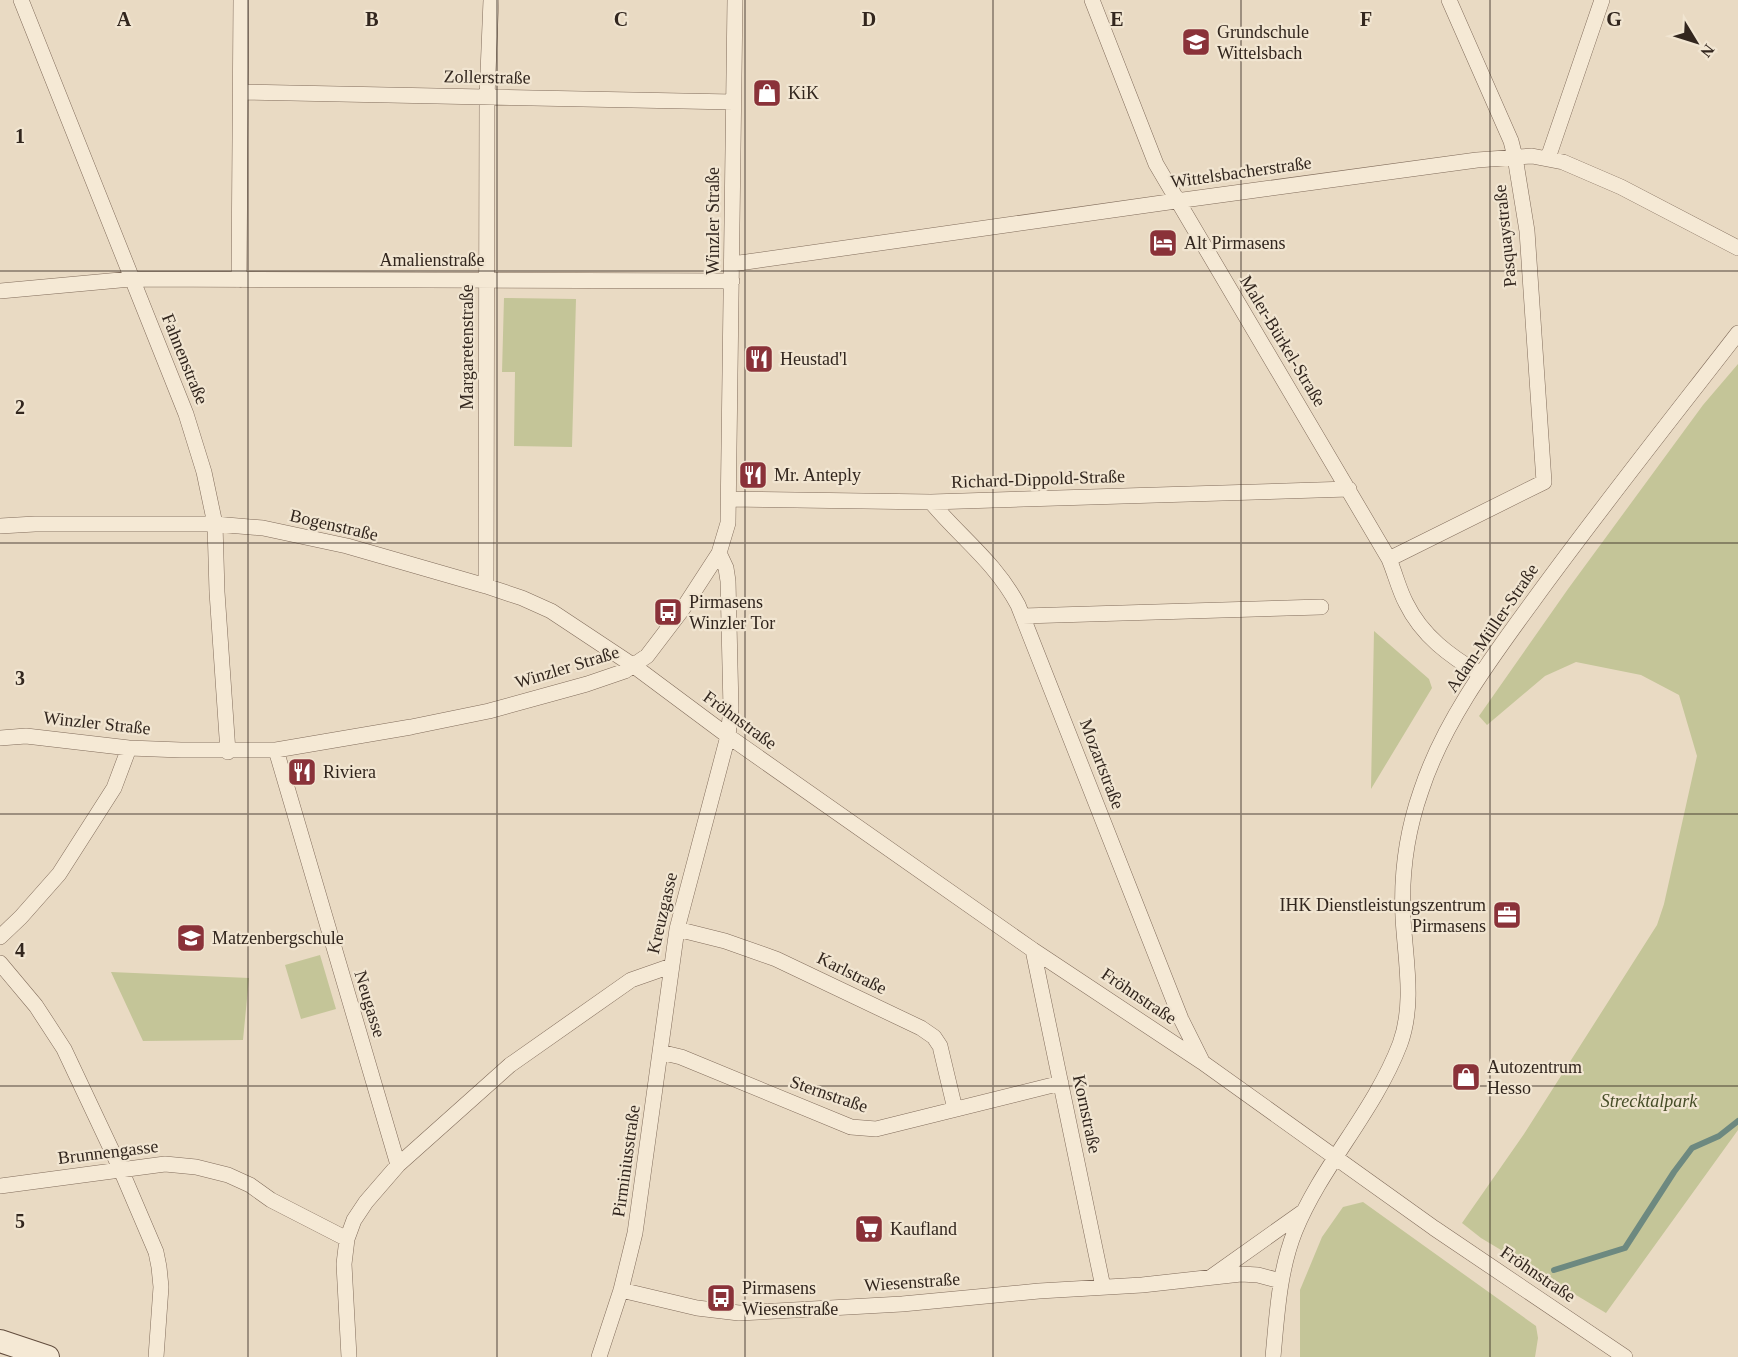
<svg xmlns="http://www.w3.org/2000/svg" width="1738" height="1357" font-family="'Times New Roman',serif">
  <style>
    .green { fill: #c4c598 }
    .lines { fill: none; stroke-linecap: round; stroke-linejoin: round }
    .stream { stroke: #6d8980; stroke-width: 6 }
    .street-casing { stroke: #816c5b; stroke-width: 16 }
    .secondary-casing { stroke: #634e3f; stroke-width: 24 }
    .street { stroke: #f5e9d5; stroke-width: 15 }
    .secondary { stroke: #f5e9d5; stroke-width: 22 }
    .grid { fill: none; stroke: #32261e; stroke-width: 1.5; stroke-opacity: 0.55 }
    .labels { text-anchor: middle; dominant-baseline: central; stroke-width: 4.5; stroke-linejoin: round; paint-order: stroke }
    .poi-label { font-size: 18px; fill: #32261e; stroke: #f1e5d1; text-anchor: start }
    .street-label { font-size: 18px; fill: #32261e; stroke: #f1e5d1 }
    .park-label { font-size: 18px; font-style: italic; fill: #464d27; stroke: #f1e5d1 }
    .grid-label { font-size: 20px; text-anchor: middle; font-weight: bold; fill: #32261e; stroke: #f1e5d1; stroke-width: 4.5; stroke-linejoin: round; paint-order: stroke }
  </style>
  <rect width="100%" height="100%" fill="#e9dac3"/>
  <path class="green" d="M 504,298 L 576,299 L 572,447 L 514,446 L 515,372 L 502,372 Z
    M 1738,364 L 1738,1130 L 1606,1313 L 1481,1238 L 1462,1223 L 1524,1134 L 1657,925 L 1664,904 L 1697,756 L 1679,695 L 1641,675 L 1576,662 L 1545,676 L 1487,725 L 1479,716 L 1568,589 L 1703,405 Z
    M 1374,631 L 1429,679 L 1432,688 L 1371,789 Z
    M 320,955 L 336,1009 L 301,1019 L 285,965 Z
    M 111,972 L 249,978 L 243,1040 L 143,1041 Z
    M 1363,1202 L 1536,1326 L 1538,1338 L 1535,1357 L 1300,1357 L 1300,1290 L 1322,1237 L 1343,1207 Z"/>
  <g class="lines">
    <path class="stream" d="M 1554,1270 L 1625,1248 L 1674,1172 L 1692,1148 L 1719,1136 L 1738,1121"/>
    <g class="street-casing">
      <path id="street" d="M 21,0 L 186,414 L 204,472 L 215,524 L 217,592 L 228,752
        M 1092,0 L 1156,164 L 1389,559 C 1395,573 1399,590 1406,603 C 1422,636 1450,656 1480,674
        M 241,92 L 733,102
        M 1548,158 L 1602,0
        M 732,264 L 1176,201 L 1477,160 L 1532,156 L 1563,162 L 1621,187 L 1738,248
        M 239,280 L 241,0
        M 0,291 L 131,279 L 732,281
        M 729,499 L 931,502 L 1349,489
        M 931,502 C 961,538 995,562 1018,605 L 1181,1019 L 1201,1059
        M 0,526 L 35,524 L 215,524 L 263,528 L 347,546 L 486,586 L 522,598 L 551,611 L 634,666 L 728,736 L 1033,950 L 1202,1062 L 1434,1228 L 1625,1357
        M 1389,559 L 1544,482 L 1527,231 L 1515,157 L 1511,141 L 1449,0
        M 486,586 L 487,97 L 491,0
        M 1023,616 L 1321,607
        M 0,738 L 26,736 L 129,748 L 181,750 L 276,750 L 411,727 L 489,711 L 587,684 L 625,671 L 647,656 L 682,610 L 719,553 L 728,523 L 735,0
        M 276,750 L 398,1165
        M 677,929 L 725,941 L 776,959 L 921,1028 L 934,1037 L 940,1046 L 955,1109
        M 0,937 L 21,917 L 59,874 L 114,788 L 129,748
        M 1033,950 L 1103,1287
        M 0,963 L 36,1006 L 64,1049 L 121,1170 L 156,1252 L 159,1267 L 161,1287 L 156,1357
        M 660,1052 L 681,1057 L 851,1127 L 876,1129 L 1061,1083
        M 0,1186 L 165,1164 L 196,1167 L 228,1175 L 250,1185 L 271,1200 L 347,1239
        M 1211,1277 L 1304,1211
        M 621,1290 L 697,1308 L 739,1313 L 902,1304 L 1039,1291 L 1142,1285 L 1241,1274 L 1258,1275 L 1281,1281
        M 349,1357 L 344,1264 L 347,1239 L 354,1220 L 366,1202 L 398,1165 L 510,1065 L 631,980 L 671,966
        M 599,1357 L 621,1290 L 635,1233 L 677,929 L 728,736 L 731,709 L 728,581 L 726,568 L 719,553
        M 1273,1357 C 1277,1315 1279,1271 1295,1231 C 1322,1165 1374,1112 1400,1044 C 1415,1003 1405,958 1403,917 C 1401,875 1407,831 1421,791 C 1444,721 1490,660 1533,601 C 1599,510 1669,422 1738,333"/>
    </g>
    <g class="secondary-casing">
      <path id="secondary" d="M 0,1341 L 48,1357"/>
    </g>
    <use href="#street" class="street"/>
    <use href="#secondary" class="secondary"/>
  </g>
  <path class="grid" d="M 248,0 L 248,1357M 497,0 L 497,1357M 745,0 L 745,1357M 993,0 L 993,1357M 1241,0 L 1241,1357M 1490,0 L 1490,1357M 0,271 L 1738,271M 0,543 L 1738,543M 0,814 L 1738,814M 0,1086 L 1738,1086"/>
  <defs>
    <g id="school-square" transform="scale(1.5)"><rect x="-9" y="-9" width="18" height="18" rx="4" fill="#8a3239" stroke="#f1e5d1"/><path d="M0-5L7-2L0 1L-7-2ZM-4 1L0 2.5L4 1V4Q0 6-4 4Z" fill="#fff"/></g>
    <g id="shop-square" transform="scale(1.5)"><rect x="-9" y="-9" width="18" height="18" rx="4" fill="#8a3239" stroke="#f1e5d1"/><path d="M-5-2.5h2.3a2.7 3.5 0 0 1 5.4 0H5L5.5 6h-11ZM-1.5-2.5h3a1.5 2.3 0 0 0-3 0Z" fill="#fff"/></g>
    <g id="hotel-square" transform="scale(1.5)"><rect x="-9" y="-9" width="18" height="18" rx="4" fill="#8a3239" stroke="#f1e5d1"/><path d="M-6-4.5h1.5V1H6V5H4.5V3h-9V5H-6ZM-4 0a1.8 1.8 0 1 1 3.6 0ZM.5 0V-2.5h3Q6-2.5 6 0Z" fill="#fff"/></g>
    <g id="restaurant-square" transform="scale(1.5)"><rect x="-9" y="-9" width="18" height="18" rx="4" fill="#8a3239" stroke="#f1e5d1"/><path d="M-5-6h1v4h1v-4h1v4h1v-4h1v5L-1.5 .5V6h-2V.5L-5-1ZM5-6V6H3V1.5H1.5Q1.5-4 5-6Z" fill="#fff"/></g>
    <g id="bus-square" transform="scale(1.5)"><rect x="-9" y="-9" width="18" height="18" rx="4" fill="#8a3239" stroke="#f1e5d1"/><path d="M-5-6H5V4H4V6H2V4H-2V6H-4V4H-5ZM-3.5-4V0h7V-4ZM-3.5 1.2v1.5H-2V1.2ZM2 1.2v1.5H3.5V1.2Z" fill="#fff"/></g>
    <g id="office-square" transform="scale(1.5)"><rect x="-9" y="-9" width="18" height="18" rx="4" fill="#8a3239" stroke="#f1e5d1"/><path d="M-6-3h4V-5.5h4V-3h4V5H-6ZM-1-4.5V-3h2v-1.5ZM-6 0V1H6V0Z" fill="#fff"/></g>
    <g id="supermarket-square" transform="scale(1.5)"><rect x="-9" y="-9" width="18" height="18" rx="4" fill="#8a3239" stroke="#f1e5d1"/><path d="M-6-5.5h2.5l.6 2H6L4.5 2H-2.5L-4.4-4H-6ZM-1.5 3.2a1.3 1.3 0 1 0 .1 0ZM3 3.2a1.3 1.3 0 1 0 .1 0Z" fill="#fff"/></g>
  </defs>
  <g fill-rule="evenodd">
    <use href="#school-square" x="1196" y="42"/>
    <use href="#shop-square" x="767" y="93"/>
    <use href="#hotel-square" x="1163" y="243"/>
    <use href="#restaurant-square" x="759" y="359"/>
    <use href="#restaurant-square" x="753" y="475"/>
    <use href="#bus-square" x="668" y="612"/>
    <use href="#restaurant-square" x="302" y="772"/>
    <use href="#office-square" x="1507" y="915"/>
    <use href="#school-square" x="191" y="938"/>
    <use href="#shop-square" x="1466" y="1077"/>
    <use href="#supermarket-square" x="869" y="1229"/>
    <use href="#bus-square" x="721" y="1298"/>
  </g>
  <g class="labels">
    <g class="poi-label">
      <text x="1217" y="32">Grundschule<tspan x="1217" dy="21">Wittelsbach</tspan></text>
      <text x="788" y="93">KiK</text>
      <text x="1184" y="243">Alt Pirmasens</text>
      <text x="780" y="359">Heustad'l</text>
      <text x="774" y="475">Mr. Anteply</text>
      <text x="689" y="602">Pirmasens<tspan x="689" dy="21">Winzler Tor</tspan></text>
      <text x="323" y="772">Riviera</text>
      <text x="1486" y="905" text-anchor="end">IHK Dienstleistungszentrum<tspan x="1486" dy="21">Pirmasens</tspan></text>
      <text x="212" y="938">Matzenbergschule</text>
      <text x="1487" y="1067">Autozentrum<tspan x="1487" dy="21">Hesso</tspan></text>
      <text x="890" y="1229">Kaufland</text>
      <text x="742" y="1288">Pirmasens<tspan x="742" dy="21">Wiesenstraße</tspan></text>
    </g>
    <g class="street-label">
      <text transform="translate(487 77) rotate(1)">Zollerstraße</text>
      <text transform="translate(1241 172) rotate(-8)">Wittelsbacherstraße</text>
      <text transform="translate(713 221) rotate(-90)">Winzler Straße</text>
      <text transform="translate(1505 236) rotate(-96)">Pasquaystraße</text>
      <text x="432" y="260">Amalienstraße</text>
      <text transform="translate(1283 341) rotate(59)">Maler-Bürkel-Straße</text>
      <text transform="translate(467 347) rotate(-90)">Margaretenstraße</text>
      <text transform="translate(185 359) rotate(68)">Fahnenstraße</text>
      <text transform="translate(1038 479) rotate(-2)">Richard-Dippold-Straße</text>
      <text transform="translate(334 525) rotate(13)">Bogenstraße</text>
      <text transform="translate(1492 628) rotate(-56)">Adam-Müller-Straße</text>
      <text transform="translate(567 667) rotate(-17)">Winzler Straße</text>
      <text transform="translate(740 720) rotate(36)">Fröhnstraße</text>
      <text transform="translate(97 723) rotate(6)">Winzler Straße</text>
      <text transform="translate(1102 764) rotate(69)">Mozartstraße</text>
      <text transform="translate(662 913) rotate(-77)">Kreuzgasse</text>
      <text transform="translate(852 973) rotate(26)">Karlstraße</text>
      <text transform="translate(1139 996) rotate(34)">Fröhnstraße</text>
      <text transform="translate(370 1004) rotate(73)">Neugasse</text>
      <text transform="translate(829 1094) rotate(19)">Sternstraße</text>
      <text transform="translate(1087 1114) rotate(78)">Kornstraße</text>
      <text transform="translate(108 1152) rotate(-7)">Brunnengasse</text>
      <text transform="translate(626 1161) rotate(-82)">Pirminiusstraße</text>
      <text transform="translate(1538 1274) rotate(34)">Fröhnstraße</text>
      <text transform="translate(912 1282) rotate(-4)">Wiesenstraße</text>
    </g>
    <g class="park-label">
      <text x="1649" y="1101">Strecktalpark</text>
    </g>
  </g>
  <g class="grid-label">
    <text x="124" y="26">A</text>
    <text x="372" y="26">B</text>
    <text x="621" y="26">C</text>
    <text x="869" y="26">D</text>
    <text x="1117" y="26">E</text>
    <text x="1366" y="26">F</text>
    <text x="1614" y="26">G</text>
    <text x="20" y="143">1</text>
    <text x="20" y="414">2</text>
    <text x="20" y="685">3</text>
    <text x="20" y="957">4</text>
    <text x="20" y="1228">5</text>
  </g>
  <g transform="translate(1696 42) rotate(128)" stroke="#f1e5d1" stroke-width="4.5" paint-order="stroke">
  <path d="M0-4.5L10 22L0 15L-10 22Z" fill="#32261e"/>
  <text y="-9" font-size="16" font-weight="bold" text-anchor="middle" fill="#32261e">N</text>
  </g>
</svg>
